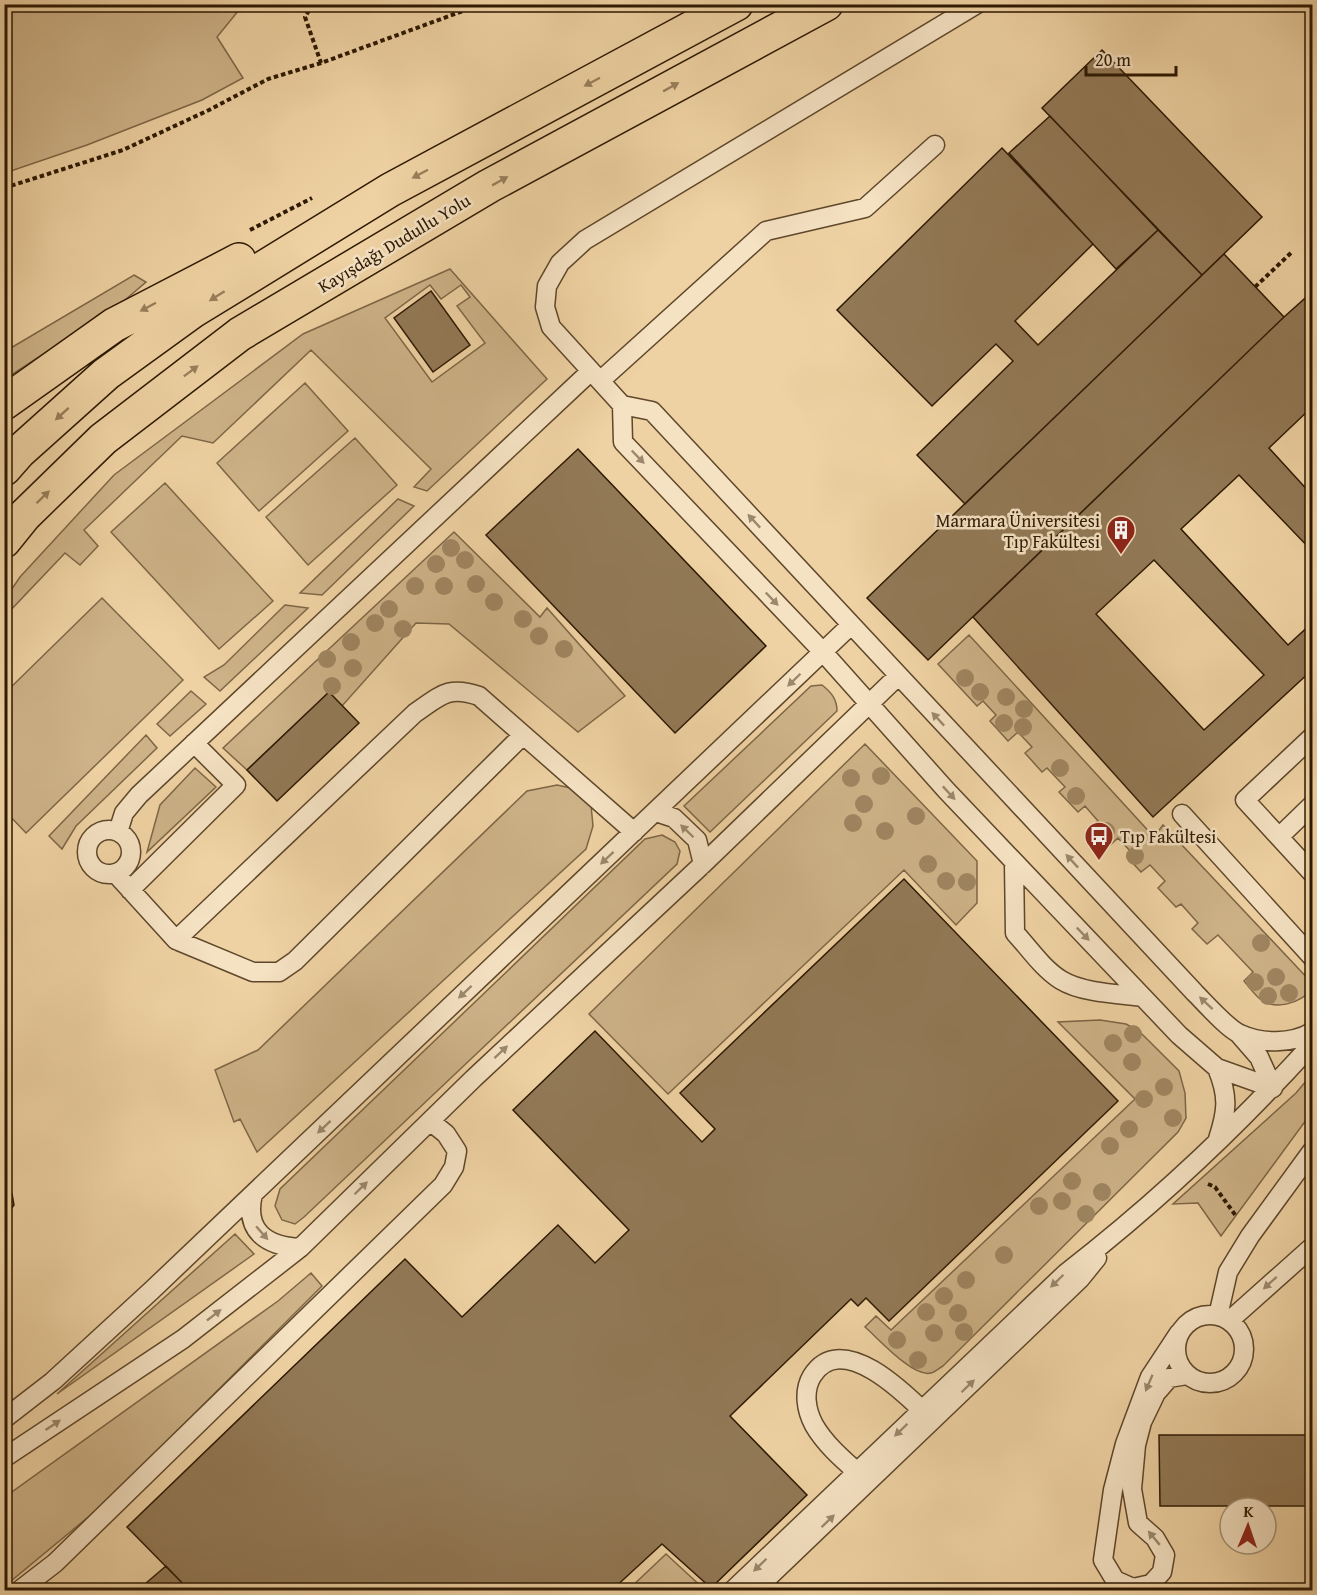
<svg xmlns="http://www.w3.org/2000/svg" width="1317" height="1595" font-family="'Gentium Book Plus',serif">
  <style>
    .green { fill: #ceb388; stroke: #7e6646; stroke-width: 1.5; fill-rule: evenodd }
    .building { fill: #927956; stroke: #2d1903; stroke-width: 1.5; fill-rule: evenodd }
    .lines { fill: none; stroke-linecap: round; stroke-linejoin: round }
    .lane-casing { stroke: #5e472b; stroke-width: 21 }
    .primary-casing { stroke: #2d1903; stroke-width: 36 }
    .path { stroke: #2d1903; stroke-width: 4; stroke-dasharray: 4.5 3; stroke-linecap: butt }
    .lane { stroke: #f5e2c3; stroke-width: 18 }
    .primary { stroke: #efd2a3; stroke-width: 33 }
    .tree { fill: #9f8661 }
    .oneway { fill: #987f5b }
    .oneway2 { fill: #9b886d }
    .labels { text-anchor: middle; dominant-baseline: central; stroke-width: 5; stroke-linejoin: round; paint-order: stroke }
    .street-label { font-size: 18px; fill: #2d1903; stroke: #f5e2c3 }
    .poi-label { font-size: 18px; fill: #2d1903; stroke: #f5e2c3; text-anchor: end }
  </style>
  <rect width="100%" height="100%" fill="#efd2a3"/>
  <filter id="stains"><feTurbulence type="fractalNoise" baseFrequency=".00333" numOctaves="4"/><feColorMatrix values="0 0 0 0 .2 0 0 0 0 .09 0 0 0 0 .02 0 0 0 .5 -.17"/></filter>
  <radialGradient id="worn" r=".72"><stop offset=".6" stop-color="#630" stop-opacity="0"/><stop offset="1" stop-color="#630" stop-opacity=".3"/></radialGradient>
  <path class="green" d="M 4,5 L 243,5 L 217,37 L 243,78 L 202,100 L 87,145 L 5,173 Z
    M 450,269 L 547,379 L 427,491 L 414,487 L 431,469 L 311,350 L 213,443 L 182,436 L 84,530 L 98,546 L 80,565 L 65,553 L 5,616 L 5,599 L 20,577 L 114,475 L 303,334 ZM 430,285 L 441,299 L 461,285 L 470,297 L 457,306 L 485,343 L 432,382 L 385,318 Z
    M 134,275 L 146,282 L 118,306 L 5,379 L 4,352 Z
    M 305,383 L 348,431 L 259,511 L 217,463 Z
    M 355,438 L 397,485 L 308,565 L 266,517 Z
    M 165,483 L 273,601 L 219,649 L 111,532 Z
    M 398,499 L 414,506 L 322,595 L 300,593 Z
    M 454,532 L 540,617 L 547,608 L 625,696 L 578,732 L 449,624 L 416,623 L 342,706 L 329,692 L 247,770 L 223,748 Z
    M 102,598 L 183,680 L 26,833 L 5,811 L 5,693 Z
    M 285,605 L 308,608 L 220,691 L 204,677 L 224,665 Z
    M 969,635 L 1154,837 L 1163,825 L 1312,983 L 1312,990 C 1299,1003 1276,1011 1260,999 C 1254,994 1249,987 1244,981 L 1253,972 L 1218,935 L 1207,944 L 1192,929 L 1198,923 L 1181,904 L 1176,907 L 1158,888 L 1165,881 L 1150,865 L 1141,872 L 1127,857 L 1132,853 L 1118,838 L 1109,846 L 1091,827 L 1098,821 L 1085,806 L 1078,812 L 1059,792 L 1065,787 L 1047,768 L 1042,772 L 1025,753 L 1032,747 L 1018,732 L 1008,741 L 990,721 L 996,715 L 983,701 L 977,706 L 938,664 Z
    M 822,685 C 831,692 837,699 837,711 L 710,832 L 684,806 L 811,686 Z
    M 191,691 L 206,704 L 170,736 L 157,724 Z
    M 146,735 L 157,748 L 76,826 L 62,849 L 49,836 Z
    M 865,744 L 977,861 L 977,903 L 956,925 L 904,870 L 668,1094 L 589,1014 Z
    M 195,768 L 216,787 L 147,852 L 160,805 Z
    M 557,785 L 575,789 L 591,805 L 593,826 L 586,849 L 257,1152 L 240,1119 L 234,1122 L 215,1070 L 258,1050 L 527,791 Z
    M 662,835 L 675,842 L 680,851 L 677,864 L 304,1217 L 295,1224 L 282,1220 L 275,1206 L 280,1189 L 645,839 Z
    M 1100,1020 L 1126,1024 L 1139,1031 L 1179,1071 L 1185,1093 L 1186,1118 L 1178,1132 L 943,1366 C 939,1368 935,1372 931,1373 C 913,1378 878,1338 865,1327 L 876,1316 L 891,1330 L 1135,1099 L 1058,1022 Z
    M 1312,1074 L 1312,1112 L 1221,1236 L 1198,1203 L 1173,1204 L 1296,1093 Z
    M 235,1234 L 254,1254 L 57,1394 Z
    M 311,1273 L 322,1286 L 104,1504 L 5,1586 L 5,1497 L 278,1301 Z
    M 666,1554 L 705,1590 L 628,1590 Z"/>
  <path class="building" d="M 1102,50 L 1262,217 L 1202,275 L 1042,108 Z
    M 1050,116 L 1158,230 L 1116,269 L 1009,153 Z
    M 1002,148 L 1093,244 L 1015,321 L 1038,345 L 1158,230 L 1202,275 L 965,504 L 917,455 L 1013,361 L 996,344 L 932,406 L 837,310 Z
    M 1224,254 L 1284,317 L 928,660 L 867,598 Z
    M 431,291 L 470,345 L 433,372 L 394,318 Z
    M 1312,292 L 1312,407 L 1269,448 L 1312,495 L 1312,551 L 1239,475 L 1181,529 L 1288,645 L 1312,623 L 1312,670 L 1153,817 L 973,617 L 1284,317 ZM 1154,560 L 1264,675 L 1204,730 L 1096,614 Z
    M 578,449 L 766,646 L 675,733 L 486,535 Z
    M 329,692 L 359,723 L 277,801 L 247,770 Z
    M 904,879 L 1118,1101 L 889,1321 L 866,1298 L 858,1306 L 851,1299 L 730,1416 L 807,1495 L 711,1588 L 662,1544 L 612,1590 L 189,1590 L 127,1527 L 405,1259 L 462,1317 L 558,1225 L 595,1263 L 629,1230 L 513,1110 L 595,1031 L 702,1142 L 715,1129 L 680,1093 Z
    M 12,1194 L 14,1205 L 4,1218 L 4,1196 Z
    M 1159,1435 L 1312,1435 L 1312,1506 L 1160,1506 Z
    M 166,1566 L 189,1590 L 138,1590 Z"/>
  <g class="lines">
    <g class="lane-casing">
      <path id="lane" d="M 977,4 L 585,240 L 560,263 L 547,286 L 545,307 L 551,327 L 622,405 L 652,411 L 1195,993 C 1205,1003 1228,1029 1240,1034 C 1261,1044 1292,1044 1312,1032
        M 600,381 L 766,231 L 865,208 L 935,145
        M 622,405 L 623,442 L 823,652 L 946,790 L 1179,1035 L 1217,1068 L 1273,1088
        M 1312,737 L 1245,800 L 1312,873
        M 656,812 L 674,818 L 697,840 L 703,864
        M 1182,814 L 1312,957
        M87 852a22 22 0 1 1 44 0a22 22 0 1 1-44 0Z
        M 118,832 L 124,813 L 139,795 L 591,371
        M 1279,837 L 1312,805
        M 1014,862 L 1015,933 C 1029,948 1043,969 1061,980 C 1082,993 1119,994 1143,997
        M 115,873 L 176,940 L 253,972 L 279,972 L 295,961 L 523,735
        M 130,890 L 236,785 L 194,743
        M 176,940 L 415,713 C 440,696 448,685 479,696 L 634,832
        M 1239,1034 L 1259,1057 L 1273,1088
        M 1217,1068 C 1229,1097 1227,1111 1218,1139
        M 253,1194 C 244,1231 266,1246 300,1248
        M1176 1349a34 34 0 1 1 68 0a34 34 0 1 1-68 0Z
        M 1218,1316 L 1228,1272 L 1250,1236 L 1312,1151
        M 1229,1321 L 1312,1247
        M 1179,1333 L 1150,1377 L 1125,1444 L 1113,1490 L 1103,1560 L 1115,1580 L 1133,1588 L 1151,1584 L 1162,1572 L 1165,1555 L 1155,1538 L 1138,1523 L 1132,1489 L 1136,1445 L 1142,1422 L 1156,1393 L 1169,1378 L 1187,1375
        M 4,1419 L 53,1381 L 151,1291 L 851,625
        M 4,1458 L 183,1339 L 300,1248 L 474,1078 L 703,864 L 898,676
        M 865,1479 C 847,1463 826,1446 814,1425 C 806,1410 803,1391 812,1376 C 841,1329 905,1393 929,1417
        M 20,1590 L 55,1563 L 443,1185 L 454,1167 L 457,1151 L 446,1134 L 430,1121
        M 733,1590 L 1066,1273 C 1154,1205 1238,1126 1312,1044
        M 755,1590 L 1080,1279 L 1097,1258"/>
    </g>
    <g class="primary-casing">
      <path id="primary" d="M 4,403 L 114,325 L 239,260
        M 4,469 L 19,452 L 106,374 L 193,311 L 390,190 L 736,4
        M 4,541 L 25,515 L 103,439 L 240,334 L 489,186 L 826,4"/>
    </g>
    <path class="path" d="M 313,4 L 305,17 L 321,63
      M 4,188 L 123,150 L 209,110 L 268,79 L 321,63 L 482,4
      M 250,230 L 312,198
      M 1255,287 L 1293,251
      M 1208,1184 L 1215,1187 L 1236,1216"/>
    <use href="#lane" class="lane"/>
    <use href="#primary" class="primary"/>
  </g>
  <g class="tree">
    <circle cx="451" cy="548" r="9"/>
    <circle cx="465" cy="560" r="9"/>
    <circle cx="436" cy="564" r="9"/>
    <circle cx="476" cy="584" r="9"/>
    <circle cx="415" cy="586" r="9"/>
    <circle cx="444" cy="586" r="9"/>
    <circle cx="494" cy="602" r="9"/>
    <circle cx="389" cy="609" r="9"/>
    <circle cx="523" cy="619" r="9"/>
    <circle cx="375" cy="623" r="9"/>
    <circle cx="403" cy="629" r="9"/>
    <circle cx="539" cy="636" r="9"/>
    <circle cx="351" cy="642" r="9"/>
    <circle cx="564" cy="649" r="9"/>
    <circle cx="327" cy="659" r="9"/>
    <circle cx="353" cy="668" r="9"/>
    <circle cx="965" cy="678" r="9"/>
    <circle cx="332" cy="686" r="9"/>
    <circle cx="980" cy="692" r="9"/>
    <circle cx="1006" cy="697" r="9"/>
    <circle cx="1024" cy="709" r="9"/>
    <circle cx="1004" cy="723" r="9"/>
    <circle cx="1023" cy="727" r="9"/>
    <circle cx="1060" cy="768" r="9"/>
    <circle cx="881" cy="776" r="9"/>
    <circle cx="851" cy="778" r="9"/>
    <circle cx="1076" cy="796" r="9"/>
    <circle cx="864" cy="804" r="9"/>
    <circle cx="916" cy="816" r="9"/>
    <circle cx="853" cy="823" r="9"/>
    <circle cx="885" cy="831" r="9"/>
    <circle cx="1106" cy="831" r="9"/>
    <circle cx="1135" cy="856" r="9"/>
    <circle cx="928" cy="864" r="9"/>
    <circle cx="946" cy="881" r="9"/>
    <circle cx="967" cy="882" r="9"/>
    <circle cx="1261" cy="943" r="9"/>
    <circle cx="1276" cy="977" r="9"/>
    <circle cx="1255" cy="982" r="9"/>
    <circle cx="1289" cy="993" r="9"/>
    <circle cx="1268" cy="996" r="9"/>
    <circle cx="1133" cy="1034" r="9"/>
    <circle cx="1113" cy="1043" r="9"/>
    <circle cx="1132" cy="1062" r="9"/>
    <circle cx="1164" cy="1087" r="9"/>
    <circle cx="1144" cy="1099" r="9"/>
    <circle cx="1173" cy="1118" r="9"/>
    <circle cx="1129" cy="1129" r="9"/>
    <circle cx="1110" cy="1146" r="9"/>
    <circle cx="1072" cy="1181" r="9"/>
    <circle cx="1102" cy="1192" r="9"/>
    <circle cx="1062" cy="1201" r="9"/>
    <circle cx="1039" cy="1206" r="9"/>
    <circle cx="1086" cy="1214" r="9"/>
    <circle cx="1004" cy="1255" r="9"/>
    <circle cx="966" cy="1280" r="9"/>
    <circle cx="944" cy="1296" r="9"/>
    <circle cx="926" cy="1312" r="9"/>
    <circle cx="958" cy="1313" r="9"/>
    <circle cx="964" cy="1332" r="9"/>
    <circle cx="934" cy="1333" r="9"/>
    <circle cx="897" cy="1340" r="9"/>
    <circle cx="918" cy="1360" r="9"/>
  </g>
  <defs><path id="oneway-solid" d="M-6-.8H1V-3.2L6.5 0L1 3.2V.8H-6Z" transform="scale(1.5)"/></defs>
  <g class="oneway">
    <use href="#oneway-solid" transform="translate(592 82) rotate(152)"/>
    <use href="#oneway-solid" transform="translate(671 87) rotate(-29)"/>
    <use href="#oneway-solid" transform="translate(420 174) rotate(152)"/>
    <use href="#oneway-solid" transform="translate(500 181) rotate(-29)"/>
    <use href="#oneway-solid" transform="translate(217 296) rotate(148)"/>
    <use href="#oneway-solid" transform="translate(148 307) rotate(152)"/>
    <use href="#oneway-solid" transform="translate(191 371) rotate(-37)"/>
    <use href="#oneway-solid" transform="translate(62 414) rotate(138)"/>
    <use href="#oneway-solid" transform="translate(43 497) rotate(-44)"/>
  </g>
  <g class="oneway2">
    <use href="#oneway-solid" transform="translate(638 457) rotate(46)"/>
    <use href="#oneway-solid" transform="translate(754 521) rotate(-133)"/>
    <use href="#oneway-solid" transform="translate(772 599) rotate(46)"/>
    <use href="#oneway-solid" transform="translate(794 680) rotate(136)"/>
    <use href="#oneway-solid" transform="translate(938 719) rotate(-133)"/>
    <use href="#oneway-solid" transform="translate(949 793) rotate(47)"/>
    <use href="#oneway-solid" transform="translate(687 831) rotate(-136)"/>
    <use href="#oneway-solid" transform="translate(607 858) rotate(137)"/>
    <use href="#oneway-solid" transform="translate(1072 861) rotate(-133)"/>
    <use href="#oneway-solid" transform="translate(1083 934) rotate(46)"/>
    <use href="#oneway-solid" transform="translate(465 992) rotate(137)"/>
    <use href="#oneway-solid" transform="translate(1206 1003) rotate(-137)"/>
    <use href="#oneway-solid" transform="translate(501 1052) rotate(-43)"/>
    <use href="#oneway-solid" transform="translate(324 1127) rotate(137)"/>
    <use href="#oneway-solid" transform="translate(361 1188) rotate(-44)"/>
    <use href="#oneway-solid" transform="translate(262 1233) rotate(49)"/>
    <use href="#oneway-solid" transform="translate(1057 1281) rotate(136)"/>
    <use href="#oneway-solid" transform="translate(1270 1283) rotate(138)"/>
    <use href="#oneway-solid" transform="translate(214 1315) rotate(-38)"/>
    <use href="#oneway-solid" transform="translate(1149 1383) rotate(113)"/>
    <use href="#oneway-solid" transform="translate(968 1386) rotate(-44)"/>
    <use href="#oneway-solid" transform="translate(53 1425) rotate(-34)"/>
    <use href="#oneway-solid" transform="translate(901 1430) rotate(136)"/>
    <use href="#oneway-solid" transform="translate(828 1521) rotate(-44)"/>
    <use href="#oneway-solid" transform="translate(1154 1538) rotate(-130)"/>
    <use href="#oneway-solid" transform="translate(760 1565) rotate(136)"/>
  </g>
  <defs>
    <g id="building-pin" transform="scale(1.5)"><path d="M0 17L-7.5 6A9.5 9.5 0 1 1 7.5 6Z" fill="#8f2418" stroke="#f5e2c3"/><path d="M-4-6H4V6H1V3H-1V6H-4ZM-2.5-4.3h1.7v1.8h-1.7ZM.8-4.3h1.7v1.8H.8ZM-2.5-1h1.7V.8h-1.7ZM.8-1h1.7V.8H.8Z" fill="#fff"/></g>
    <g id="bus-pin" transform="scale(1.5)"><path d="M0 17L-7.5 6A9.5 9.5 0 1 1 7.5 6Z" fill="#8f2418" stroke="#f5e2c3"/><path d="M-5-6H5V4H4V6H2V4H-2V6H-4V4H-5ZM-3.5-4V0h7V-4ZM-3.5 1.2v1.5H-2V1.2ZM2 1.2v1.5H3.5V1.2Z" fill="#fff"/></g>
  </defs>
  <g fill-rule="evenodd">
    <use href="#building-pin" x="1121" y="530"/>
    <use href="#bus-pin" x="1099" y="836"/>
  </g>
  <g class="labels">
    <g class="street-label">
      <text transform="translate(394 243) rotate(-31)">Kayışdağı Dudullu Yolu</text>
    </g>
    <g class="poi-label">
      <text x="1100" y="520">Marmara Üniversitesi<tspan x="1100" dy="21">Tıp Fakültesi</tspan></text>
      <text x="1120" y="836" text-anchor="start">Tıp Fakültesi</text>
    </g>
  </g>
  <rect width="1317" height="1595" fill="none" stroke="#efd2a3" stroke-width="24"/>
  <rect x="6" y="6" width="1305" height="1583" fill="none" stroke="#2d1903" stroke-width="3"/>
  <rect x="12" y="12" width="1293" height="1571" fill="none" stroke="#2d1903" stroke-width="1.5"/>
  <g transform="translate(1248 1526) rotate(2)"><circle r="28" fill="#f5e2c3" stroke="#a59276" stroke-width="1.5"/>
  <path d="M0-4.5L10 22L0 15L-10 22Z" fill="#8f2418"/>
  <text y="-9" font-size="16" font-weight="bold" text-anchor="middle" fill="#2d1903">K</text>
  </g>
  <path d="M1086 66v9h90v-9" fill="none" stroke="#2d1903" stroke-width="3"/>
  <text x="1095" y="66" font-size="18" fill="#2d1903" stroke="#f5e2c3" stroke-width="4.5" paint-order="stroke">20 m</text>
  <rect width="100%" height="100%" filter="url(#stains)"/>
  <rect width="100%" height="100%" fill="url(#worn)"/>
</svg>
